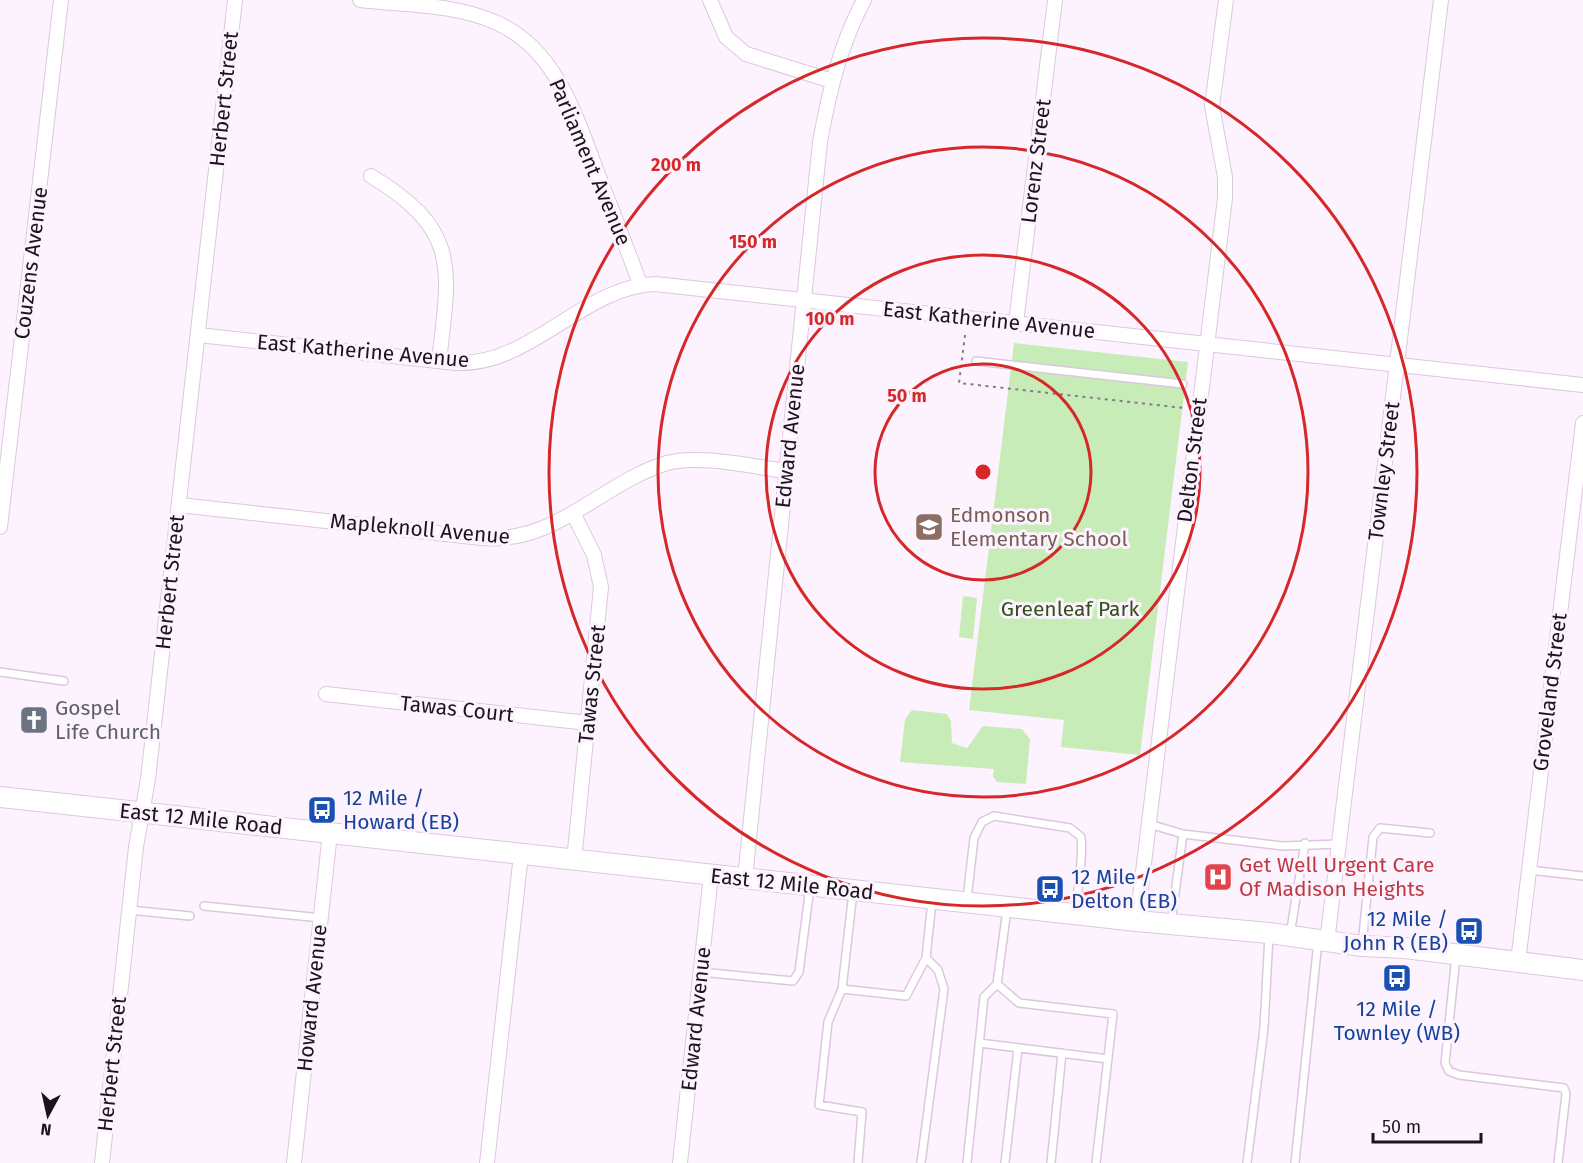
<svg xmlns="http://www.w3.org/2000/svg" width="1583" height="1163" font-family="'Fira Sans',sans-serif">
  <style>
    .green { fill: #c8ecb7 }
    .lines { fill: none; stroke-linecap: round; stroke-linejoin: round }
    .service-casing { stroke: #dec6e1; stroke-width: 10 }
    .minor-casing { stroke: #dec6e1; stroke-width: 16 }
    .secondary-casing { stroke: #dec6e1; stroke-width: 22 }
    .path { stroke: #857c86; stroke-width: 2; stroke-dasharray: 3 4.5; stroke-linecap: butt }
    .service { stroke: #fff; stroke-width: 7 }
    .minor { stroke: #fff; stroke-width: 14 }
    .secondary { stroke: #fff; stroke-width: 20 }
    .ring { fill: none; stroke: #d62828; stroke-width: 3 }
    .labels { text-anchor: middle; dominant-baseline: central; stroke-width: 6; stroke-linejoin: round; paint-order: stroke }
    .street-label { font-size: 21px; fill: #1c141d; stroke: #fdf3fe }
    .education-label { font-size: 21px; fill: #785e54; stroke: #fdf3fe; text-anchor: start }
    .park-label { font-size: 21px; fill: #2f511a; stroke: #fdf3fe }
    .worship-label { font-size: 21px; fill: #5b616d; stroke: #fdf3fe; text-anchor: start }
    .transit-label { font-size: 21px; fill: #164399; stroke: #fdf3fe; text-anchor: start }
    .health-label { font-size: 21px; fill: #be3a42; stroke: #fdf3fe; text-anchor: start }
    .centre { fill: #d62828; stroke: #fdf3fe; stroke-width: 3 }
    .ring-label { font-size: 18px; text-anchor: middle; font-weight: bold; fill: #d62828; stroke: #fdf3fe; stroke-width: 6; stroke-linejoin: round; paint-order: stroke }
  </style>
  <rect width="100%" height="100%" fill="#fdf3fe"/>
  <path class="green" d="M 1014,343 L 1188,362 L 1140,755 L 1061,747 L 1064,720 L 969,710 Z
    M 963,596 L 977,598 L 973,639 L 959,637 Z
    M 912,710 L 947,714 L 951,721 L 952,743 L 967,748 L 983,726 L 1022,729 L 1030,739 L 1026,784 L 997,782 L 993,776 L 994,769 L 900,762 L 905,719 Z"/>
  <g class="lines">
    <g class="service-casing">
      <path id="service" d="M 976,361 L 1183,384
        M 0,672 L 64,681
        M 1149,824 L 1183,834 L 1283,846 L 1339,844
        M 1529,870 L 1583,876
        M 853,892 L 842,989 L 828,1022 L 819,1105 L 862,1112 L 858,1163
        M 967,899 L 974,838 L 982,822 L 994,816 L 1070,828 L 1081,837 C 1084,861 1077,886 1076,911
        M 204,906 L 321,918
        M 129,910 L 190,916
        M 1171,923 L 1183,834
        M 1290,935 L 1305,843
        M 1362,945 L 1373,837 L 1380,828 L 1430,833
        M 1456,956 L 1445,1063 L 1449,1071 L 1459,1075 L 1564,1088 L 1566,1094 L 1558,1163
        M 701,972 L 793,981 L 799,972 L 810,887
        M 997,984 L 1019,1003 L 1113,1014 L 1096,1163
        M 842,989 L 906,996 L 926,958 L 932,901
        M 979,1043 L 1108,1059
        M 921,1163 L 944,989 L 938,970 L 926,958
        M 967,1163 L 984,997 L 997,984 L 1007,909
        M 1005,1163 L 1018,1048
        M 1051,1163 L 1062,1053
        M 1247,1163 L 1264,1028 L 1269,935
        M 1295,1163 L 1318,941"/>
    </g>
    <g class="minor-casing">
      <path id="minor" d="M 360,0 C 405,5 454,4 495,22 C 558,49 577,120 599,177 C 613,213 627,248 640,284
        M 710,0 L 726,37 L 746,54 L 832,81
        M 371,176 C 460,230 450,267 439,361
        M 1016,323 L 1055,0
        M 198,335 L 456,363 C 531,366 582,287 655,284 L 1583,385
        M 179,505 L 482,538 C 557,544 601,483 667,463 C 700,454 753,467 787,471
        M 573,513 L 594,555 L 601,587 L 574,861
        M 0,527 L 61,0
        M 326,694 L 588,723
        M 745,878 L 820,142 C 829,92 840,45 864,0
        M 1137,921 L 1225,198 L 1225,177 L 1212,106 L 1226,0
        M 1327,942 L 1441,0
        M 1518,962 L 1583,423
        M 102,1163 L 136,847 L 148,779 L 235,0
        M 294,1163 L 330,833
        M 487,1163 L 521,854
        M 680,1163 L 711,875"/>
    </g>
    <g class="secondary-casing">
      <path id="secondary" d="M 0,797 L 1137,921 L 1269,933 L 1362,946 L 1405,948 L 1583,970"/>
    </g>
    <path class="path" d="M 965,335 L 959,383 L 1184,408"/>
    <use href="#service" class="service"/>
    <use href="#minor" class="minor"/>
    <use href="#secondary" class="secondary"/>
  </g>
  <g class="ring">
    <circle cx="983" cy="472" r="108"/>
    <circle cx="983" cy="472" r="217"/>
    <circle cx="983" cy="472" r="325"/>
    <circle cx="983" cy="472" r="434"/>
  </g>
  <defs>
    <g id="school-square" transform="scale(1.5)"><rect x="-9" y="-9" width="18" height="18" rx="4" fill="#8d6e63" stroke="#fdf3fe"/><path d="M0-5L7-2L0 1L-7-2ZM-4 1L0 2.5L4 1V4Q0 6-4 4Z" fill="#fff"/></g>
    <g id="church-square" transform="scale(1.5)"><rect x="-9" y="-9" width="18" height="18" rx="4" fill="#6b7280" stroke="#fdf3fe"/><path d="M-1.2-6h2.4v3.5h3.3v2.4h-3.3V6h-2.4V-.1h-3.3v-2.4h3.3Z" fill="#fff"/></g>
    <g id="bus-square" transform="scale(1.5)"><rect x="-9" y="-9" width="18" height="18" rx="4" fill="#1a4fb4" stroke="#fdf3fe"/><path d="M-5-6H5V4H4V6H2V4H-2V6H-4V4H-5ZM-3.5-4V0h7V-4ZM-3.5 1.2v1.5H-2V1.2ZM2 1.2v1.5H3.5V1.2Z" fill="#fff"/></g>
    <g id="hospital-square" transform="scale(1.5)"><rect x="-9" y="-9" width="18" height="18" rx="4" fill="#e0444e" stroke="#fdf3fe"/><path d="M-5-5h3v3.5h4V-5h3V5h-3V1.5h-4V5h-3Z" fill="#fff"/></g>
  </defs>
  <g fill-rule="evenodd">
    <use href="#school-square" x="929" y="527"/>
    <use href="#church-square" x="34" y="720"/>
    <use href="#bus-square" x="322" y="810"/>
    <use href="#hospital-square" x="1218" y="877"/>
    <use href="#bus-square" x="1050" y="889"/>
    <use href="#bus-square" x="1469" y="931"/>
    <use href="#bus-square" x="1397" y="978"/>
  </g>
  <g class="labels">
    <g class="street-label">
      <text transform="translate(224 99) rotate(-84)">Herbert Street</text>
      <text transform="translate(1036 161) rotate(-83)">Lorenz Street</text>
      <text transform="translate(590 162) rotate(67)">Parliament Avenue</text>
      <text transform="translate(31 263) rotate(-83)">Couzens Avenue</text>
      <text transform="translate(989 320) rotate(6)">East Katherine Avenue</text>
      <text transform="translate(363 351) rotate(5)">East Katherine Avenue</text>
      <text transform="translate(790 436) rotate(-84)">Edward Avenue</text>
      <text transform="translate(1192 460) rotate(-83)">Delton Street</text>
      <text transform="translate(1384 471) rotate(-83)">Townley Street</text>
      <text transform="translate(420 529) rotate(5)">Mapleknoll Avenue</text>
      <text transform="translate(170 582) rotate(-84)">Herbert Street</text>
      <text transform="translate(592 684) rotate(-84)">Tawas Street</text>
      <text transform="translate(1550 692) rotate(-83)">Groveland Street</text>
      <text transform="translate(457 709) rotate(6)">Tawas Court</text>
      <text transform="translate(201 819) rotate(6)">East 12 Mile Road</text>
      <text transform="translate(792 884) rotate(6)">East 12 Mile Road</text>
      <text transform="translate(312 998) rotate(-84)">Howard Avenue</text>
      <text transform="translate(696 1019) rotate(-84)">Edward Avenue</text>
      <text transform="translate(112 1064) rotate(-84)">Herbert Street</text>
    </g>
    <g class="education-label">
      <text x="950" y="515">Edmonson<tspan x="950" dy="24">Elementary School</tspan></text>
    </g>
    <g class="park-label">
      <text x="1070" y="609">Greenleaf Park</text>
    </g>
    <g class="worship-label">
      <text x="55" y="708">Gospel<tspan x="55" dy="24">Life Church</tspan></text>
    </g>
    <g class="transit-label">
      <text x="343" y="798">12 Mile /<tspan x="343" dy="24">Howard (EB)</tspan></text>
      <text x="1071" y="877">12 Mile /<tspan x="1071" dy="24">Delton (EB)</tspan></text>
      <text x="1448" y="919" text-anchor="end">12 Mile /<tspan x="1448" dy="24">John R (EB)</tspan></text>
      <text x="1397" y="1009" text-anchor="middle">12 Mile /<tspan x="1397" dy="24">Townley (WB)</tspan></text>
    </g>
    <g class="health-label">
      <text x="1239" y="865">Get Well Urgent Care<tspan x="1239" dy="24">Of Madison Heights</tspan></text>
    </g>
  </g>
  <circle cx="983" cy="472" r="9" class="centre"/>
  <g class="ring-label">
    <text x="676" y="171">200 m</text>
    <text x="753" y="248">150 m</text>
    <text x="830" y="325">100 m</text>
    <text x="907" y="402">50 m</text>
  </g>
  <g transform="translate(48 1115) rotate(188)" stroke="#fdf3fe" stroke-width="4.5" paint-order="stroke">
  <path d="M0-4.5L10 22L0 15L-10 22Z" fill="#1c141d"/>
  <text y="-9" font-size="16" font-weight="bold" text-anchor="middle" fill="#1c141d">N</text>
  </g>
  <path d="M1373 1133v9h108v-9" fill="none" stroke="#1c141d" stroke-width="3"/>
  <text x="1382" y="1133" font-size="18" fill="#1c141d" stroke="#fdf3fe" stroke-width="4.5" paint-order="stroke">50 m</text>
</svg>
